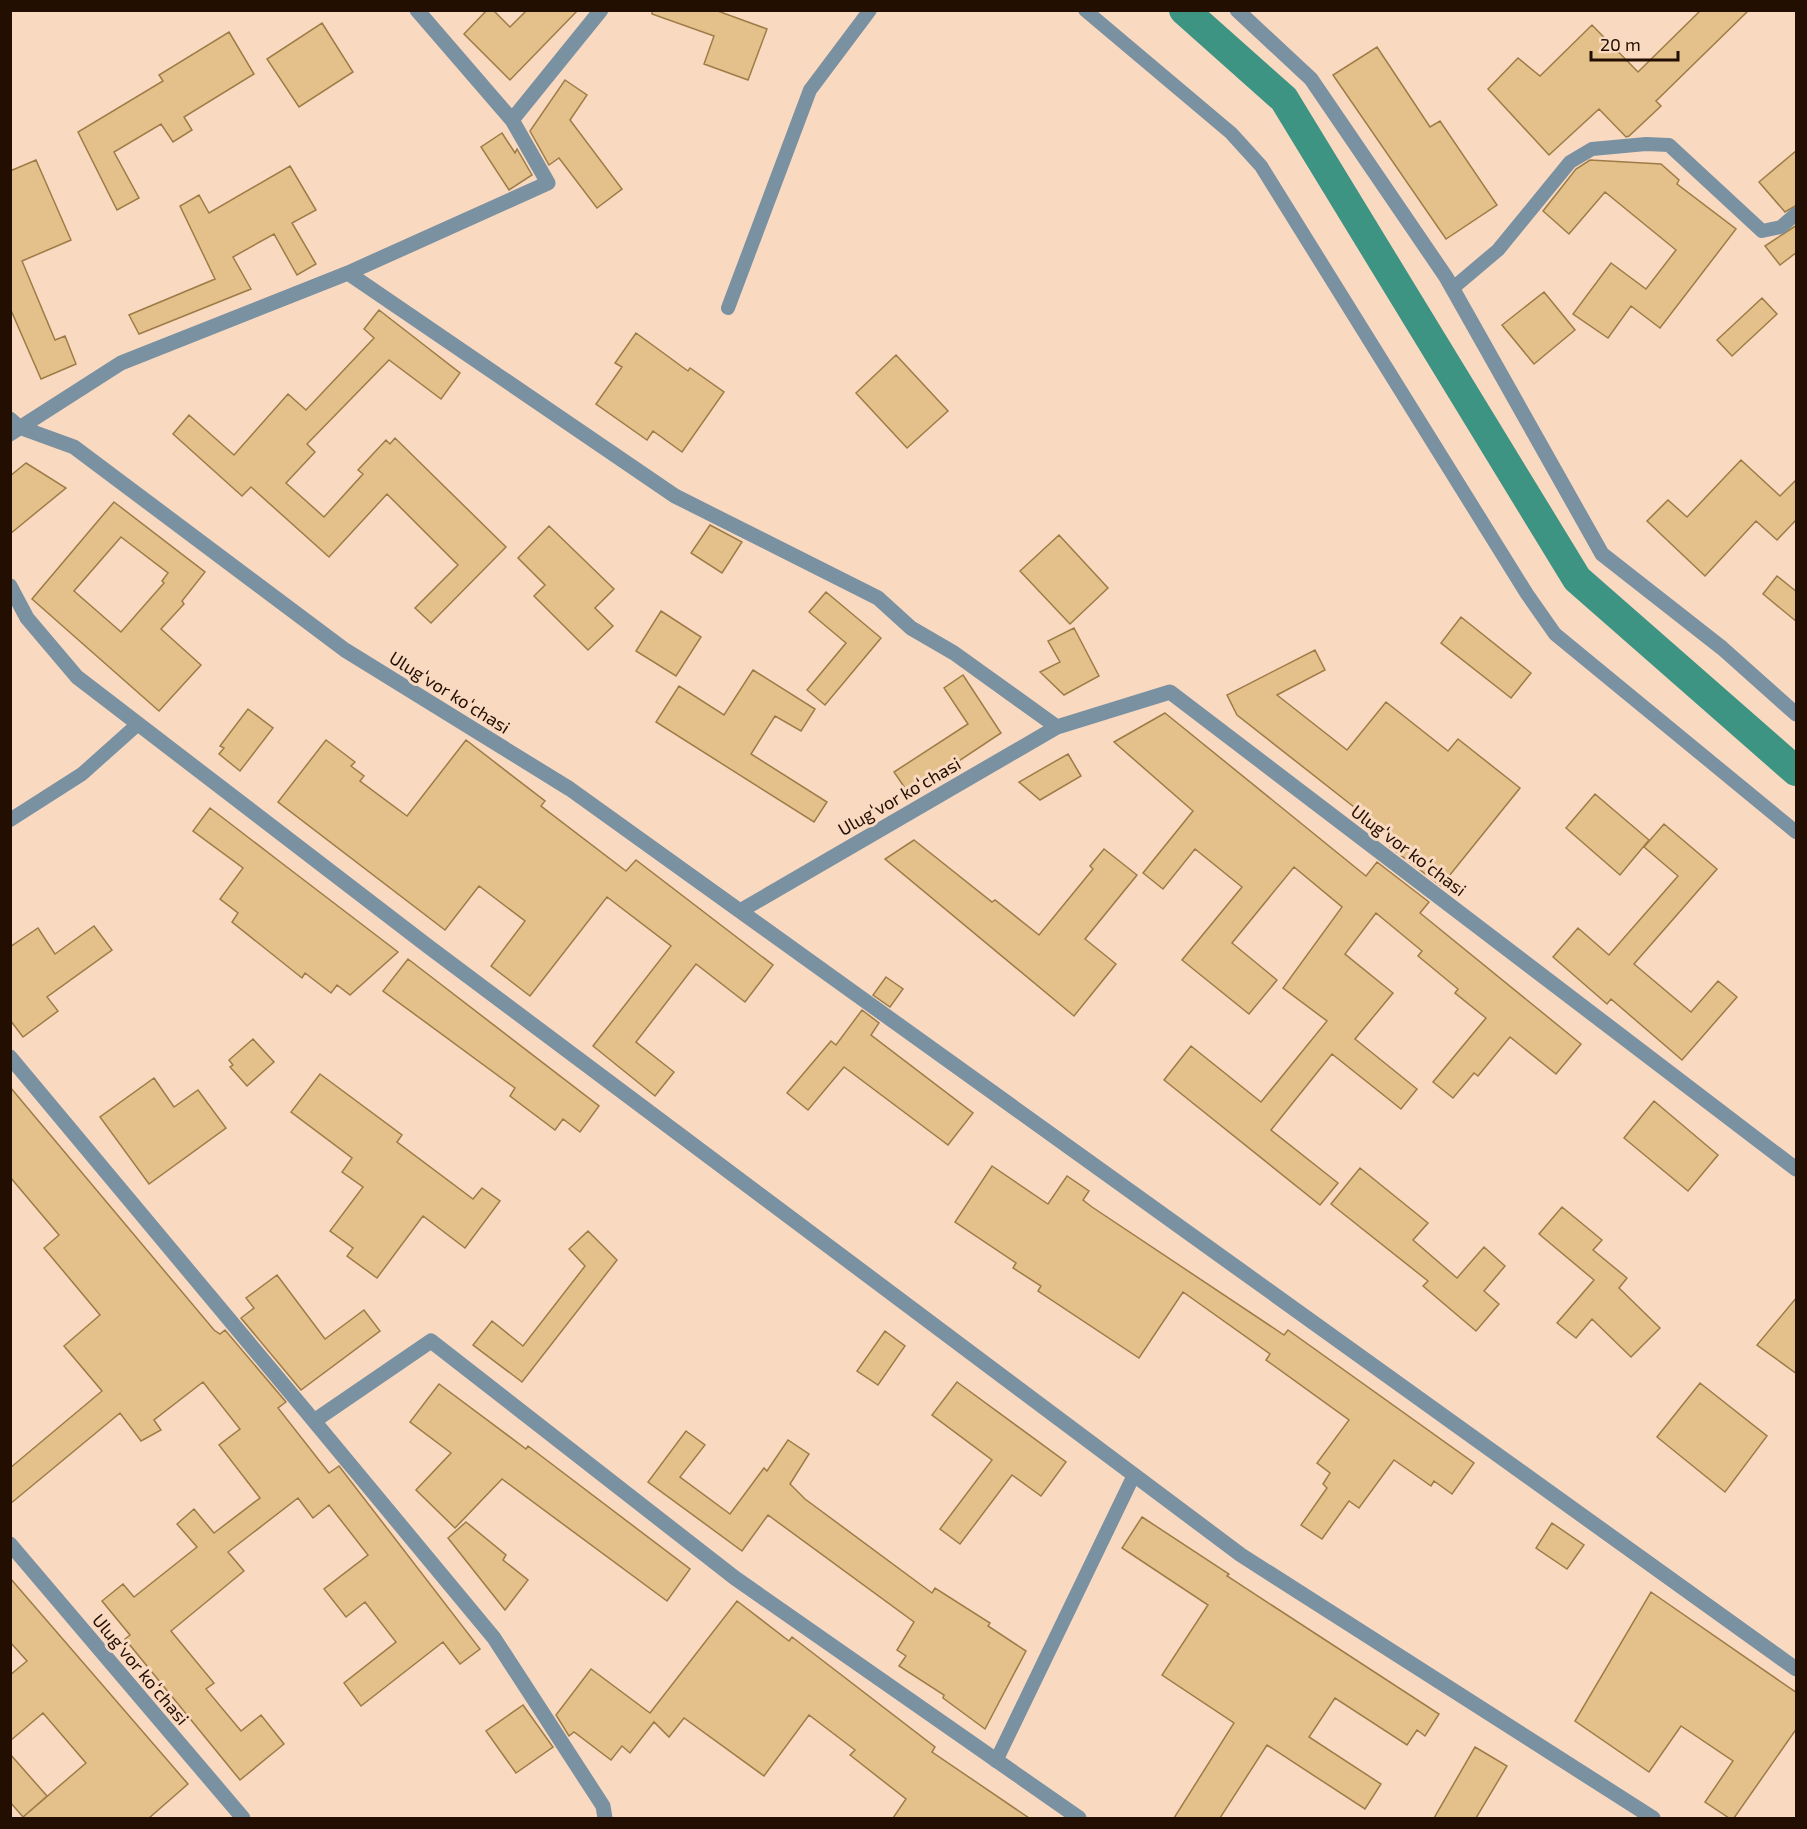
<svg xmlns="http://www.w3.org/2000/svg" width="1807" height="1829" font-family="'Exo 2',sans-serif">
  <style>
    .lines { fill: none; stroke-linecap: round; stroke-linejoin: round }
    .canal { stroke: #3d9483; stroke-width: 30 }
    .building { fill: #e4c08a; stroke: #9d7c47; stroke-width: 1.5; fill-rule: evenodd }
    .service { stroke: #7991a1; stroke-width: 14 }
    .minor { stroke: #7991a1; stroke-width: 15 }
    .labels { text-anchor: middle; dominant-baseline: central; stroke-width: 6; stroke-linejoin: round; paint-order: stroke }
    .street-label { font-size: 18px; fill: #220f02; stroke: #fad9c1 }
  </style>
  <rect width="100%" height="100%" fill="#fad9c1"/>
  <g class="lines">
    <path class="canal" d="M 1184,10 L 1284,99 L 1577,579 L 1796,771"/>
  </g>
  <path class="building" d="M 487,10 L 493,10 L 510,27 L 527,10 L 578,10 L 510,80 L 464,34 Z
    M 652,10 L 715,10 L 767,29 L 748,80 L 704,64 L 714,36 L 652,14 Z
    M 1701,10 L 1749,10 L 1656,101 L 1661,106 L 1629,136 L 1626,137 L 1599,109 L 1549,155 L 1488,89 L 1518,58 L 1540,76 L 1592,25 L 1638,72 Z
    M 322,23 L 353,72 L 299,107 L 267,59 Z
    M 229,32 L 254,74 L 184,117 L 192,130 L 173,142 L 161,124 L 114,152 L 139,198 L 117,210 L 78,132 L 163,81 L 159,75 Z
    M 1377,47 L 1430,127 L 1440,121 L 1497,205 L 1446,239 L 1333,75 Z
    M 565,80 L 587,95 L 570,120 L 622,189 L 597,208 L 559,158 L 549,165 L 530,131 Z
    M 502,133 L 515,153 L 517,149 L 532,175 L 509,190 L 481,147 Z
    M 1797,150 L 1797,205 L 1785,212 L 1759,182 Z
    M 36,160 L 71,240 L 22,261 L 55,340 L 65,336 L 76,364 L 41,379 L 10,308 L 10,171 Z
    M 1590,160 L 1661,164 L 1679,180 L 1677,184 L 1736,229 L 1660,328 L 1631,306 L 1608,338 L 1573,314 L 1611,263 L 1646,289 L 1676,250 L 1605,192 L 1569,234 L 1543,211 L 1576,169 Z
    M 290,166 L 316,210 L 292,223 L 316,264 L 297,275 L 274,234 L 233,257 L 251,289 L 139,334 L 129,315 L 215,279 L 180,206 L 199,195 L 209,213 Z
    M 1797,225 L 1797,252 L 1780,265 L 1765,246 Z
    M 1544,292 L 1575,330 L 1534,364 L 1502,325 Z
    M 1762,298 L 1777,314 L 1732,356 L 1717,340 Z
    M 379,310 L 460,373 L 441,399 L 389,360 L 307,444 L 315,452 L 286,483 L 324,517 L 363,474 L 358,470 L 386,440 L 390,444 L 395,438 L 506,547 L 431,623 L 415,608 L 458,565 L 387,494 L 329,557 L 251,487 L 242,496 L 173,434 L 189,415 L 234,455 L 288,394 L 306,410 L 374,338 L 364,329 Z
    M 636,333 L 688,371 L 690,368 L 724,392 L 682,452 L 653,431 L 647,440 L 596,404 L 622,367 L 615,363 Z
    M 896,355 L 948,411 L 907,448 L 856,393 Z
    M 1741,460 L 1780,496 L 1797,479 L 1797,519 L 1777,540 L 1756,521 L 1705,576 L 1647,521 L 1668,500 L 1687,517 Z
    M 26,463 L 66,488 L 10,534 L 10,476 Z
    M 114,502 L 205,572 L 182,601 L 184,604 L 161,629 L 201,665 L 159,711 L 32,599 ZM 121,537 L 168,573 L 162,581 L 164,583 L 121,632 L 74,591 Z
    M 710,525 L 742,542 L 722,573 L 691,553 Z
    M 549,526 L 614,589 L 595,608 L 613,626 L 588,650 L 534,596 L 545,585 L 518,558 Z
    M 1059,535 L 1108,588 L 1070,624 L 1020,571 Z
    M 1777,576 L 1797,592 L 1797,622 L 1763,594 Z
    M 826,592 L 881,638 L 825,705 L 807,690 L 846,643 L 809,612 Z
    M 661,611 L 701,637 L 676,676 L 636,651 Z
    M 1461,617 L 1531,673 L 1511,698 L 1441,643 Z
    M 1074,628 L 1099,676 L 1064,695 L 1040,672 L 1060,662 L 1048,641 Z
    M 1315,650 L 1325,670 L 1277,695 L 1347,750 L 1386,702 L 1448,751 L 1458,739 L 1520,788 L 1441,886 L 1390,847 L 1396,840 L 1237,715 L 1227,695 Z
    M 753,670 L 815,709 L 801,731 L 775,716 L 751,754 L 827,802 L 814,822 L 656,722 L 679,686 L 724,715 Z
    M 963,675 L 1001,733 L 909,794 L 894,772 L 968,724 L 944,688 Z
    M 248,709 L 273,728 L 240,771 L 219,754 L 224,748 L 220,746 Z
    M 1165,713 L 1366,876 L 1377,862 L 1429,902 L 1420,913 L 1581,1044 L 1556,1074 L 1510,1037 L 1478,1076 L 1474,1073 L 1453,1098 L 1433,1082 L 1486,1018 L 1455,993 L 1458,989 L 1418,956 L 1422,951 L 1376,913 L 1345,954 L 1393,993 L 1355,1039 L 1417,1089 L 1401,1109 L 1332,1054 L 1271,1130 L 1338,1183 L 1320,1205 L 1164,1080 L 1191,1046 L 1261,1102 L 1327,1021 L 1283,988 L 1342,907 L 1294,867 L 1232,943 L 1277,980 L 1249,1014 L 1182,960 L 1242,887 L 1195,849 L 1163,889 L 1143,873 L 1193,811 L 1114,742 Z
    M 326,740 L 355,762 L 351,766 L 364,776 L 360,781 L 407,816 L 466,740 L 545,801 L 541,806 L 626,871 L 636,860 L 773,965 L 745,1002 L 696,964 L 636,1042 L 674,1072 L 655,1096 L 593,1046 L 671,946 L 607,897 L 530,996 L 491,966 L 525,921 L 479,886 L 445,930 L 278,802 Z
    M 1068,754 L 1081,776 L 1040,800 L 1019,782 Z
    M 1595,794 L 1649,840 L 1620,875 L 1566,828 Z
    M 210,808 L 279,861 L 398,952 L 350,995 L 337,985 L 331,993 L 305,973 L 302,978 L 232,922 L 238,913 L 220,899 L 243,868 L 193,831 Z
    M 1664,824 L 1717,869 L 1634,964 L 1691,1012 L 1718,981 L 1737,997 L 1682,1060 L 1611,999 L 1607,1004 L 1553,957 L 1578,928 L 1609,955 L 1678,876 L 1644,847 Z
    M 914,840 L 992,902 L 995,900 L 1039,935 L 1093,869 L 1090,866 L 1104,849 L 1137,875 L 1085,939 L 1116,964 L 1074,1016 L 885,859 Z
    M 94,926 L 112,950 L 47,997 L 58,1011 L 23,1037 L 10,1020 L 10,947 L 38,928 L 55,954 Z
    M 408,959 L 599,1106 L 580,1132 L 563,1119 L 555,1130 L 510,1096 L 515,1088 L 383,991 Z
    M 886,977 L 903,989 L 890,1007 L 873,995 Z
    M 862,1010 L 879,1023 L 871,1035 L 973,1113 L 948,1145 L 844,1067 L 808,1110 L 787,1093 L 831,1041 L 836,1045 Z
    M 253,1039 L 274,1062 L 247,1086 L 230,1067 L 233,1065 L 229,1060 Z
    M 320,1074 L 402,1135 L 397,1142 L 473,1199 L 482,1188 L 500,1201 L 465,1248 L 423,1216 L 377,1278 L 347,1256 L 353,1248 L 330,1231 L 363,1187 L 342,1172 L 352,1158 L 291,1112 Z
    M 154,1078 L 174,1107 L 198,1090 L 226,1128 L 149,1184 L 100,1117 Z
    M 10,1087 L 214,1330 L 220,1334 L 225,1330 L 286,1402 L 278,1408 L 329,1473 L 339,1466 L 480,1649 L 460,1664 L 443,1642 L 361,1706 L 344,1683 L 396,1642 L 365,1602 L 346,1617 L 324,1589 L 368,1555 L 329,1505 L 313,1518 L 298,1498 L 228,1552 L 244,1571 L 171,1631 L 214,1683 L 206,1689 L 241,1731 L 261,1715 L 284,1744 L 240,1780 L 125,1639 L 130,1635 L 102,1601 L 123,1584 L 134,1597 L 197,1547 L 177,1524 L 194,1509 L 214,1533 L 260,1498 L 219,1445 L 240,1429 L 203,1382 L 154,1420 L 161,1430 L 141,1441 L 120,1413 L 10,1504 L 10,1468 L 102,1391 L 64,1346 L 100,1315 L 44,1248 L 59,1235 L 10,1177 Z
    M 1654,1101 L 1718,1155 L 1688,1191 L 1624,1138 Z
    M 992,1166 L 1048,1204 L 1067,1176 L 1089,1191 L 1083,1200 L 1092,1207 L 1284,1335 L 1288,1330 L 1474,1463 L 1452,1494 L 1434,1481 L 1431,1486 L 1394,1460 L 1359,1508 L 1349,1501 L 1322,1539 L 1301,1525 L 1327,1488 L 1323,1484 L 1330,1473 L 1317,1463 L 1349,1420 L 1266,1360 L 1270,1354 L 1183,1292 L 1139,1358 L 1038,1291 L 1041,1286 L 1013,1268 L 1016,1263 L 955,1222 Z
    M 1360,1168 L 1428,1223 L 1413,1240 L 1457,1278 L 1484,1247 L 1505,1266 L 1484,1291 L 1499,1304 L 1476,1331 L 1423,1286 L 1428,1281 L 1331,1204 Z
    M 1562,1207 L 1602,1240 L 1593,1250 L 1627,1278 L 1619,1288 L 1660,1328 L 1631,1357 L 1592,1319 L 1576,1338 L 1557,1323 L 1594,1280 L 1539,1234 Z
    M 588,1231 L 617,1260 L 522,1382 L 473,1345 L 492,1321 L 523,1346 L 585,1266 L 569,1249 Z
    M 277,1275 L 325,1339 L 364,1310 L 380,1331 L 301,1390 L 241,1318 L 254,1308 L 246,1298 Z
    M 1797,1297 L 1797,1374 L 1757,1345 Z
    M 885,1331 L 905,1346 L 878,1385 L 857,1371 Z
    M 957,1382 L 1066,1462 L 1041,1496 L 1012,1475 L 960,1544 L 940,1529 L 992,1460 L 932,1415 Z
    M 1700,1383 L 1767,1436 L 1725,1492 L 1657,1437 Z
    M 439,1384 L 526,1449 L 528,1446 L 690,1569 L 667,1601 L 502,1479 L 455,1528 L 416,1490 L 451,1453 L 410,1422 Z
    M 686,1431 L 705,1445 L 680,1477 L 730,1514 L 764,1468 L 767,1471 L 788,1440 L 809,1454 L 790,1484 L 805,1499 L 932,1593 L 935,1588 L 990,1623 L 988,1626 L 1026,1651 L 985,1729 L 943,1698 L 944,1695 L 899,1666 L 906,1656 L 897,1650 L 914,1622 L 768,1515 L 742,1551 L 648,1482 Z
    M 1142,1517 L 1229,1574 L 1227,1576 L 1439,1714 L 1425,1736 L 1417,1730 L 1407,1745 L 1335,1698 L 1309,1737 L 1381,1784 L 1365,1809 L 1267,1745 L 1220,1818 L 1174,1818 L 1234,1723 L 1162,1675 L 1208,1605 L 1122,1548 Z
    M 466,1522 L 506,1555 L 503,1560 L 528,1580 L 505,1610 L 448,1538 Z
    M 1552,1523 L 1584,1545 L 1567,1569 L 1536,1548 Z
    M 10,1578 L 188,1784 L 149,1818 L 22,1818 L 86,1763 L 43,1713 L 10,1741 L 10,1675 L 27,1661 L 10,1642 Z
    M 1651,1592 L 1797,1693 L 1797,1728 L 1734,1818 L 1729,1818 L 1705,1802 L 1733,1761 L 1681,1726 L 1649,1772 L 1575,1721 Z
    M 737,1601 L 789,1641 L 792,1637 L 935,1747 L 932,1752 L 1029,1818 L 893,1818 L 906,1799 L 850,1755 L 855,1750 L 809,1715 L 764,1776 L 684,1718 L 669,1737 L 654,1722 L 630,1753 L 622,1746 L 611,1760 L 574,1732 L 569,1736 L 556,1715 L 591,1669 L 650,1713 Z
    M 523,1705 L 553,1747 L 516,1773 L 486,1731 Z
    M 1475,1747 L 1507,1766 L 1476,1818 L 1434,1818 Z
    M 10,1754 L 47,1796 L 23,1817 L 10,1802 Z"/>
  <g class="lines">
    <path class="service" d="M 1085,10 L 1231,133 L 1261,166 L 1527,594 L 1555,634 L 1796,832
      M 1453,288 L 1498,250 L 1570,162 L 1592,149 L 1646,144 L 1669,145 L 1762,231 L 1781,227 L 1796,214
      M 728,308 L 810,90 L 870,10
      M 10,820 L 82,774 L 138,724
      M 996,1761 L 1134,1475"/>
    <path class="minor" d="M 417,10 L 512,120
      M 1237,10 L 1311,79 L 1446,277 L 1602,554 L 1722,648 L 1796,714
      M 348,273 L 548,183 L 512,120 L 601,10
      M 10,419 L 19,427 L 74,447 L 345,650 L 570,789 L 1796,1669
      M 10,434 L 121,363 L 348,273 L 675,496 L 878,598 L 911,628 L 954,653 L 1057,727
      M 10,586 L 27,618 L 77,677 L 429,947 L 1241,1555 L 1653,1818
      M 740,911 L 1057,727 L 1170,692 L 1796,1169
      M 10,1057 L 314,1421 L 431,1341 L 735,1578 L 1079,1818
      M 314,1421 L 494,1638 L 603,1806 L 605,1818
      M 10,1544 L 243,1818"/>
  </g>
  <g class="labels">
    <g class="street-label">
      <text transform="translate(450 692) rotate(32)">Ulugʻvor koʻchasi</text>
      <text transform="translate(899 796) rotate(-30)">Ulugʻvor koʻchasi</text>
      <text transform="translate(1409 850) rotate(37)">Ulugʻvor koʻchasi</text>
      <text transform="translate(141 1669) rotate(50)">Ulugʻvor koʻchasi</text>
    </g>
  </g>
  <rect width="1807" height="1829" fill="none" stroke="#220f02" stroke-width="24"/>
  <path d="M1591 51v9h87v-9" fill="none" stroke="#220f02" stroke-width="3"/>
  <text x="1600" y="51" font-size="18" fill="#220f02" stroke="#fad9c1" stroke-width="4.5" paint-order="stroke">20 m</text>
</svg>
